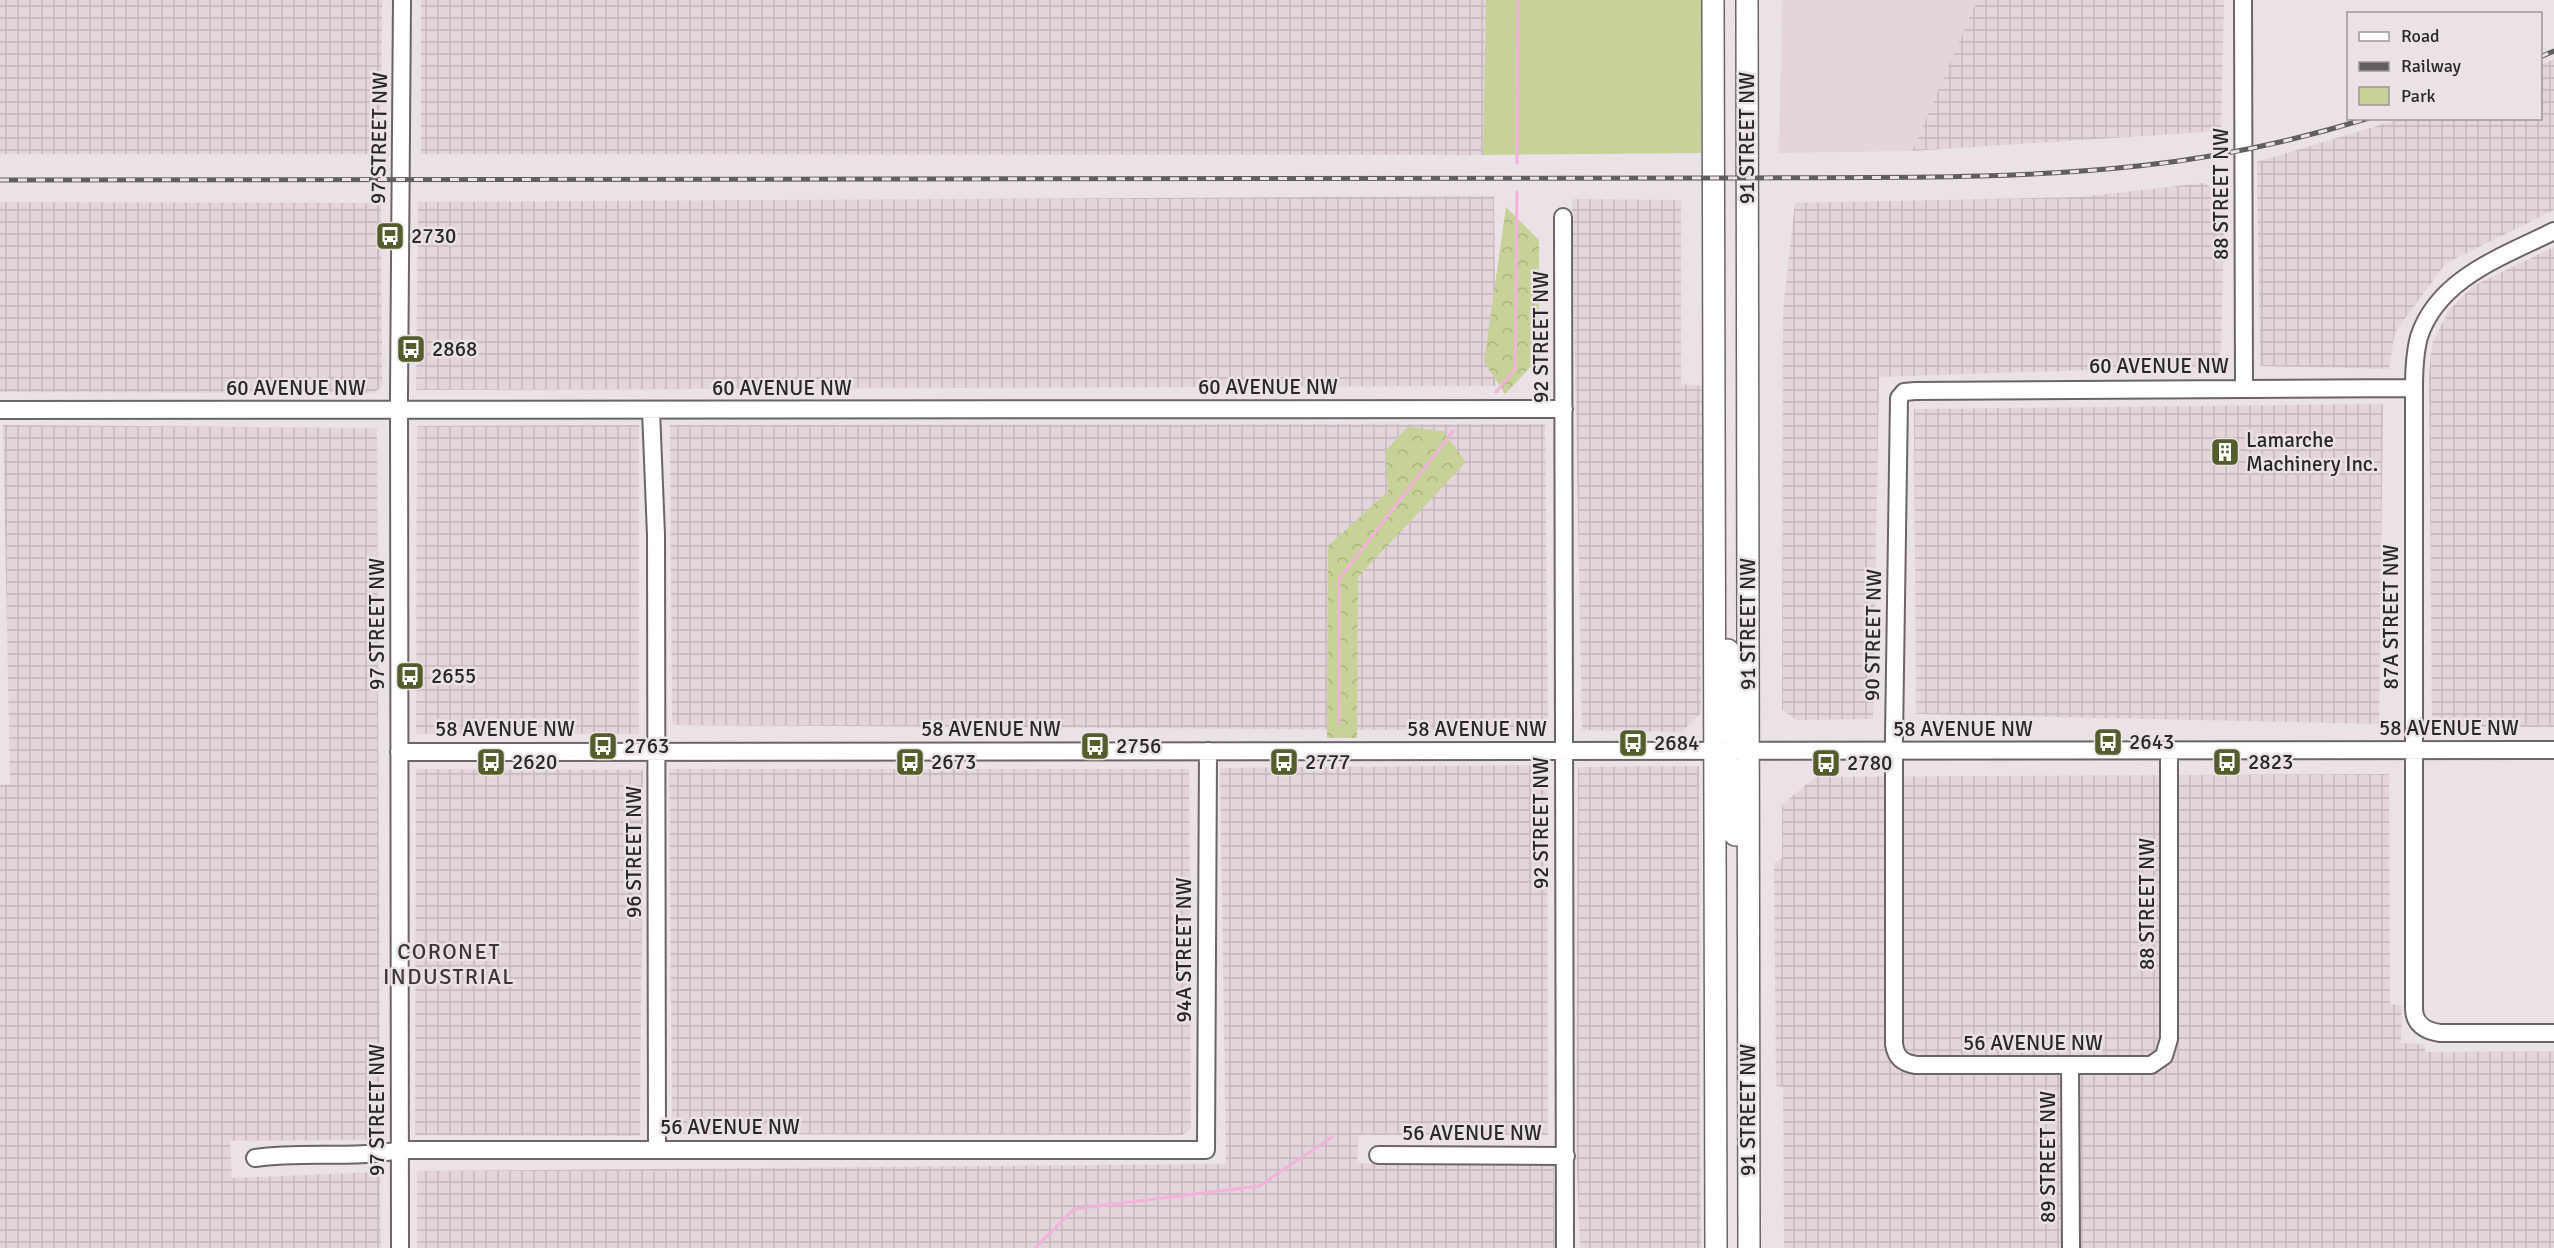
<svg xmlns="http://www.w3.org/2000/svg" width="2554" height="1248" font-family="Signika,sans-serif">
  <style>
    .built { fill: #e4d5dd }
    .industrial { fill: url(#industrial-grid) }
    .green { fill: #c6d297 }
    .forest { fill: url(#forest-crowns) }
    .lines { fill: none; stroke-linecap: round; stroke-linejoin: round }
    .stream { stroke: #f2b3d9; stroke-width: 3 }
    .minor-casing { stroke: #6b6568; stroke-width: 20 }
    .major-casing { stroke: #6b6568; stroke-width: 24 }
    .minor { stroke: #fff; stroke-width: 16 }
    .major { stroke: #fff; stroke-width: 21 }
    .rail-casing { stroke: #625d60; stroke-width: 5 }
    .rail { stroke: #eae2e6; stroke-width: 3; stroke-dasharray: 9; stroke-linecap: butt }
    .labels { text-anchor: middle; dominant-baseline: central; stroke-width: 5; stroke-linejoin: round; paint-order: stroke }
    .street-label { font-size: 21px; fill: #2a2729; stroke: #eae2e6 }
    .poi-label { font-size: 21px; fill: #2a2729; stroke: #eae2e6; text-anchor: start }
    .neighbourhood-label { font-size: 22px; letter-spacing: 1.5px; fill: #3c3639; stroke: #eae2e6 }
  </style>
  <defs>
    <pattern id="industrial-grid" width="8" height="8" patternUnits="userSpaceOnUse" patternTransform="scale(1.5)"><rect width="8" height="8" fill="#e4d5dd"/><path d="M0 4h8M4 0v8" fill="none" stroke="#c4b7be"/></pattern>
    <pattern id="forest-crowns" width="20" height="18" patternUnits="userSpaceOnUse" patternTransform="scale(1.5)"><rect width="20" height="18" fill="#c6d297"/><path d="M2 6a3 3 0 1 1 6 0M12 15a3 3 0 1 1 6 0" fill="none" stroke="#aab482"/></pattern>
  </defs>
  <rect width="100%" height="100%" fill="#eae2e6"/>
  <path class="built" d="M 1782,0 L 1977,0 L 1912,151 L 1779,153 Z"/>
  <path class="industrial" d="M 0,0 L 382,0 L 381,154 L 0,154 Z
    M 421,0 L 1486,0 L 1483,155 L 421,154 Z
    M 1977,0 L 2224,0 L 2221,131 L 1912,151 Z
    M 2554,59 L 2554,210 L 2446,263 L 2395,332 L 2389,369 L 2260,366 L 2257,162 L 2400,119 L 2540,118 L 2541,65 Z
    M 2204,183 L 2225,198 L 2221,352 L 2210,366 L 1879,377 L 1873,719 L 1797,720 L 1782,710 L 1783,311 L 1795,203 L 2080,197 Z
    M 1494,196 L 1496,386 L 416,390 L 418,202 Z
    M 1572,199 L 1681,200 L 1681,384 L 1703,386 L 1701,713 L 1681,732 L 1582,730 Z
    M 0,202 L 381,203 L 382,387 L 374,393 L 0,392 Z
    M 2554,247 L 2554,727 L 2432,727 L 2429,373 L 2432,344 L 2449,310 L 2473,286 Z
    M 2383,404 L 2379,724 L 1916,714 L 1914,409 Z
    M 1545,424 L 1548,731 L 672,725 L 670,425 Z
    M 3,425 L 377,428 L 380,1140 L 230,1141 L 232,1178 L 380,1172 L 381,1248 L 0,1248 L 0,785 L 10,784 Z
    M 639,425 L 639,734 L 416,734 L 417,426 Z
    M 1547,765 L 1548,1135 L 1359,1135 L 1357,1163 L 1554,1162 L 1555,1248 L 417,1248 L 417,1171 L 1226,1164 L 1220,768 Z
    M 1699,766 L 1701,1248 L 1580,1248 L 1576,1141 L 1578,767 Z
    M 416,769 L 643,770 L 640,1136 L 415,1135 Z
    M 669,769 L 1189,769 L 1191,1128 L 1183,1135 L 672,1134 Z
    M 2389,774 L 2390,1004 L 2402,1006 L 2401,1043 L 2424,1044 L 2425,1052 L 2554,1051 L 2554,1248 L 1784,1248 L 1783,1087 L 1776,1086 L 1774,863 L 1782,858 L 1782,805 L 1815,777 Z"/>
  <path class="green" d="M 1486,0 L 1701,0 L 1701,153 L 1483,155 Z"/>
  <path class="forest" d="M 1506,207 L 1539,240 L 1539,358 L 1505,394 L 1484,362 Z
    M 1408,427 L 1443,431 L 1466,462 L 1358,577 L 1357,738 L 1327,738 L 1328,546 L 1388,491 L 1385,451 Z"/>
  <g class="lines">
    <path class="stream" d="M 1517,163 L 1518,0
      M 1496,392 L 1515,369 L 1517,192
      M 1339,723 L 1339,579 L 1453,431
      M 1035,1248 L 1074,1209 L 1259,1186 L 1332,1137"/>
    <g class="minor-casing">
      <path id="minor" d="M 2243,0 L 2244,388
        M 1563,217 L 1565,1248
        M 2554,231 C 2504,256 2438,278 2419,337 C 2415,352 2414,372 2414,388 L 2414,1008 C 2414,1024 2425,1031 2440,1033 L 2554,1033
        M 0,410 L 1564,409
        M 651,410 L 656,535 L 657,1150
        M 2169,751 L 2169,1039 L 2164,1056 L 2151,1065 L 1916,1065 C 1903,1063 1896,1058 1894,1044 L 1894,737 L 1899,398 L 1904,392 L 1915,391 L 2414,388
        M 399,752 L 2554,750
        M 2070,1065 L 2071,1248
        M 1378,1155 L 1566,1156
        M 255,1158 C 303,1151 353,1159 400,1150 L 1206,1150 L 1208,751
        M 400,1248 L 399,394 L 402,0"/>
    </g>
    <g class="major-casing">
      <path id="major" d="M 1713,0 L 1716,1248
        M 1747,0 L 1749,1248
        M 1728,650 L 1733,733 L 1736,740 L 1748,752
        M 1715,751 L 1731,768 L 1735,835"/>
    </g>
    <use href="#minor" class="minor"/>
    <use href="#major" class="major"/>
    <g class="rail-casing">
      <path id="rail" d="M 2540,57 L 2554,51
        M 0,180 L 1747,178 C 1877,177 2008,180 2138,166 C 2216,158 2294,141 2369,118"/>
    </g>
    <use href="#rail" class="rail"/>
  </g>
  <defs>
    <g id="bus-square" transform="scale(1.5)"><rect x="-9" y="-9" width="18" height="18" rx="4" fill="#545d2c" stroke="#eae2e6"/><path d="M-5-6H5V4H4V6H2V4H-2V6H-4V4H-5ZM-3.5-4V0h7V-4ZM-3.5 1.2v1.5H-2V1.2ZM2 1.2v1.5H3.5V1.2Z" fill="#fff"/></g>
    <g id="building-square" transform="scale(1.5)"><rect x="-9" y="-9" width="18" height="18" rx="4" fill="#545d2c" stroke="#eae2e6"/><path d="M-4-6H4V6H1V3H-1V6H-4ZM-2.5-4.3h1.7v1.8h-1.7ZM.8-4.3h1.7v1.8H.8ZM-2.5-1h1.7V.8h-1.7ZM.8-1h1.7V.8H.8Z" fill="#fff"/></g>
  </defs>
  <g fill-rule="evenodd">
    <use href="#bus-square" x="390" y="236"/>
    <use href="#bus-square" x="411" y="349"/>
    <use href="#building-square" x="2225" y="452"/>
    <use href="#bus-square" x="410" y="676"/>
    <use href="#bus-square" x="2108" y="742"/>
    <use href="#bus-square" x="1633" y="743"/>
    <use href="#bus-square" x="603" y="746"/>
    <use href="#bus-square" x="1095" y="746"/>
    <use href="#bus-square" x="491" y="762"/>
    <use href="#bus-square" x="910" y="762"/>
    <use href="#bus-square" x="1284" y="762"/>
    <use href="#bus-square" x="2227" y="762"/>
    <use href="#bus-square" x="1826" y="763"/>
  </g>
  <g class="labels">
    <g class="street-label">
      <text transform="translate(379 138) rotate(-89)">97 STREET NW</text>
      <text transform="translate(1747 138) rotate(-90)">91 STREET NW</text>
      <text transform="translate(2221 194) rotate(-90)">88 STREET NW</text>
      <text transform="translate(1541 337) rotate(-90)">92 STREET NW</text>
      <text x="2159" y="366">60 AVENUE NW</text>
      <text x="1268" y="387">60 AVENUE NW</text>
      <text x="296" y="388">60 AVENUE NW</text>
      <text x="782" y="388">60 AVENUE NW</text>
      <text transform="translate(2391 617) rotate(-90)">87A STREET NW</text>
      <text transform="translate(377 624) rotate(-90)">97 STREET NW</text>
      <text transform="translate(1748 624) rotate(-90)">91 STREET NW</text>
      <text transform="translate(1873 635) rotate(-89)">90 STREET NW</text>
      <text x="2449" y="728">58 AVENUE NW</text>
      <text x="505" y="729">58 AVENUE NW</text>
      <text x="991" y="729">58 AVENUE NW</text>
      <text x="1477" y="729">58 AVENUE NW</text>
      <text x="1963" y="729">58 AVENUE NW</text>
      <text transform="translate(1541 823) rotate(-90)">92 STREET NW</text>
      <text transform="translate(634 852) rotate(-90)">96 STREET NW</text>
      <text transform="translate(2147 904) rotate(-90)">88 STREET NW</text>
      <text transform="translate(1184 950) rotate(-90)">94A STREET NW</text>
      <text x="2033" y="1043">56 AVENUE NW</text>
      <text transform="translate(377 1110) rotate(-90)">97 STREET NW</text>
      <text transform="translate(1748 1110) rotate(-90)">91 STREET NW</text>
      <text x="730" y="1127">56 AVENUE NW</text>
      <text x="1472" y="1133">56 AVENUE NW</text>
      <text transform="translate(2048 1157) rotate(-90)">89 STREET NW</text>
    </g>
    <g class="poi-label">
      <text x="411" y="236">2730</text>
      <text x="432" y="349">2868</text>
      <text x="2246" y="440">Lamarche<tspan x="2246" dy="24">Machinery Inc.</tspan></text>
      <text x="431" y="676">2655</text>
      <text x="2129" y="742">2643</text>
      <text x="1654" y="743">2684</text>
      <text x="624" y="746">2763</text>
      <text x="1116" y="746">2756</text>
      <text x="512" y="762">2620</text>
      <text x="931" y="762">2673</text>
      <text x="1305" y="762">2777</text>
      <text x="2248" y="762">2823</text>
      <text x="1847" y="763">2780</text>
    </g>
    <g class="neighbourhood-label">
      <text x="449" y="951">CORONET<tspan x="449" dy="25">INDUSTRIAL</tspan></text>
    </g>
  </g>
  <rect x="2347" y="12" width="195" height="108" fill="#eae2e6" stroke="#9d979a" stroke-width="1.5"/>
  <rect x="2359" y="32" width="30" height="9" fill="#ffffff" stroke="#9d979a" stroke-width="1.5"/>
  <text x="2401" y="42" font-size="18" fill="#2a2729">Road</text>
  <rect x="2359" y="62" width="30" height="9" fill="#625d60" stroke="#9d979a" stroke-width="1.5"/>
  <text x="2401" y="72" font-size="18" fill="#2a2729">Railway</text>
  <rect x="2359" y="87" width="30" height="18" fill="#c6d297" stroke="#9d979a" stroke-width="1.5"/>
  <text x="2401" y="102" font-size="18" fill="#2a2729">Park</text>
</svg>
